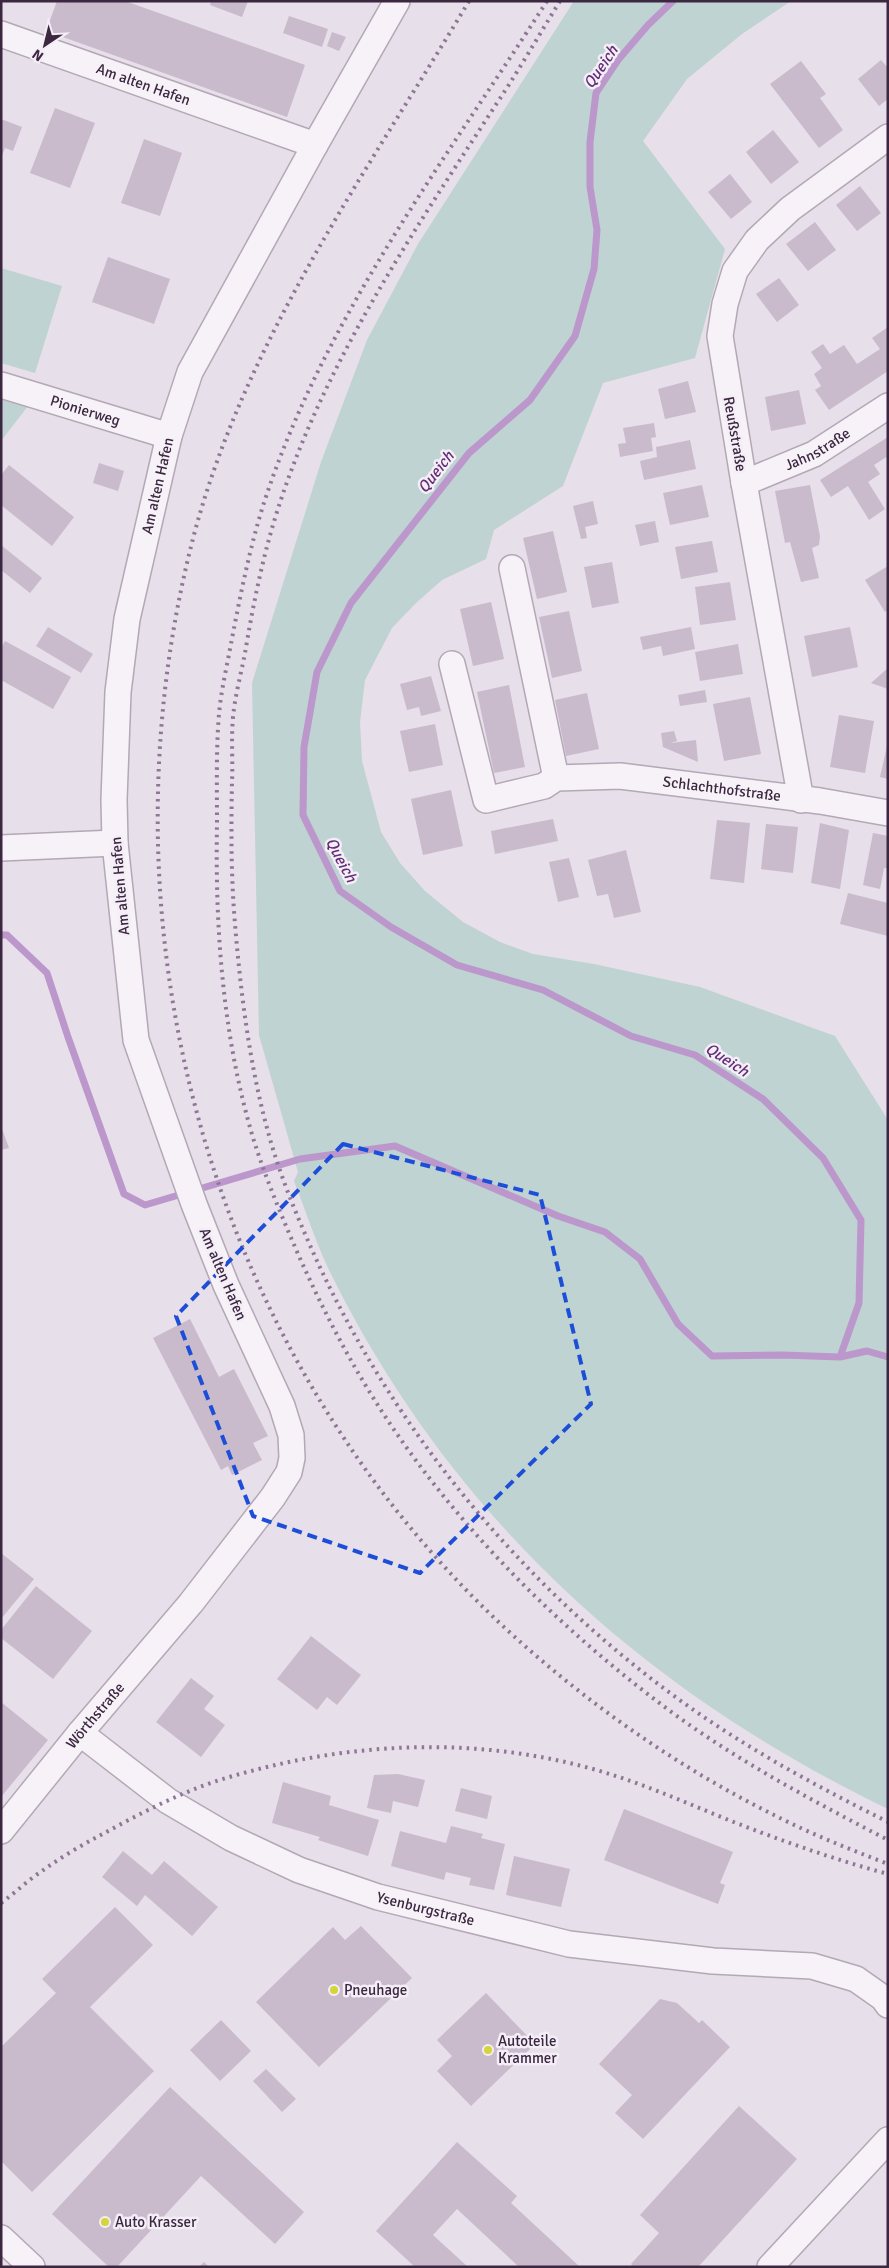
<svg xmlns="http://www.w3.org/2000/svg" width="889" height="2268" font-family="Signika,sans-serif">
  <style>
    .green { fill: #bfd3d2 }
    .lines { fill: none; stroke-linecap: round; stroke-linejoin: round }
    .stream { stroke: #bb97cb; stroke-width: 7 }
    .building { fill: #c9bbcc }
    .minor-casing { stroke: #b4a8b7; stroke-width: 28 }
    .minor { stroke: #f6f2f7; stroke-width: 25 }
    .rail { stroke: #8e7794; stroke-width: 4; stroke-dasharray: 2.5 5; stroke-linecap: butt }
    .marked { fill: none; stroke: #1d4ed8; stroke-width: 4; stroke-dasharray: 10 6; stroke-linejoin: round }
    .poi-dot { fill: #d3d63b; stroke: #f4eef6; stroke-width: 2 }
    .labels { text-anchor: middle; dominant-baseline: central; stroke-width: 5; stroke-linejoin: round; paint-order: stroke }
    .street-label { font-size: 15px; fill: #3c2741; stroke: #f4eef6 }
    .poi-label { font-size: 15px; fill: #3c2741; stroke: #f4eef6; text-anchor: start }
    .water-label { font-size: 16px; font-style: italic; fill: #632e77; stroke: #f4eef6 }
  </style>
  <rect width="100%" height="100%" fill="#e7dfe9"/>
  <path class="green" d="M 574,1 L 791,1 L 742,34 L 687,79 L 643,141 L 725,249 L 695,358 L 603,383 L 563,486 L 494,530 L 486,559 L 442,580 L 416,603 L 392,628 L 365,680 L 360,722 L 362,761 L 381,832 L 400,863 L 425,891 L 463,922 L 500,942 L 533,954 L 594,964 L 700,987 L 835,1036 L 888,1120 L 888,1809 C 642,1690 449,1515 328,1268 C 315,1240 305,1209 294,1181 L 298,1172 L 259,1035 L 252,683 L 321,462 L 367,340 L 418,244 Z
    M 1,268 L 62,286 L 35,373 L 1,363 Z
    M 1,399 L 28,406 L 1,441 Z"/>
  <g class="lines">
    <path class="stream" d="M 673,1 L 648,25 L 618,60 L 596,93 L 590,142 L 590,187 L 597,230 L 594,269 L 575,336 L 530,400 L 469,453 L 351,603 L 317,672 L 304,747 L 303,815 L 340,891 L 391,927 L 457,965 L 543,990 L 631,1036 L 695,1055 L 763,1099 L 823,1158 L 861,1220 L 859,1303 L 840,1357
      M 1,935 L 7,935 L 47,973 L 68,1037 L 124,1194 L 145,1205 L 300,1159 L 395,1146 L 558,1216 L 605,1232 L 640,1259 L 678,1324 L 712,1356 L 782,1355 L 840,1357 L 867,1351 L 888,1357"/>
  </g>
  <path class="building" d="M 57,1 L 125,1 L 305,65 L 287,117 L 46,31 Z
    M 211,1 L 248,1 L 242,17 L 210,5 Z
    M 289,16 L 328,29 L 322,47 L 283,33 Z
    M 332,32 L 346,37 L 339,51 L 327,46 Z
    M 881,60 L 888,68 L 888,99 L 879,106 L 858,79 Z
    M 801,61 L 826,94 L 820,98 L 843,130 L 819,148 L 770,84 Z
    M 55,108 L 95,123 L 70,188 L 30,173 Z
    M 1,119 L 22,127 L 13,151 L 5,148 L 1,158 Z
    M 773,130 L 799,162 L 771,184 L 746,152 Z
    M 144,139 L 182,153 L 160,216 L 121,203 Z
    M 730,174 L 752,202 L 731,219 L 708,192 Z
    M 860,186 L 881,213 L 857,231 L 836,205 Z
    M 815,222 L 836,250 L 808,271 L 786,244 Z
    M 108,257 L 170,279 L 154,324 L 92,302 Z
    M 779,278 L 799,305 L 777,322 L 756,294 Z
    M 888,327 L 888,371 L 829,410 L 815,390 L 821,386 L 814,374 L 822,368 L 811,352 L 823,344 L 830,354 L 844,345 L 857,364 L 880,349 L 872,338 Z
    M 688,381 L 696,412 L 665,419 L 658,389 Z
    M 799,390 L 806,424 L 771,431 L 765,397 Z
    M 654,423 L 656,437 L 651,438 L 653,451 L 620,457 L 618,444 L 626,443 L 623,428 Z
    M 888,437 L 888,456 L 874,465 L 880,474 L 868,482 L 885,509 L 869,520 L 848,486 L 831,497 L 820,480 Z
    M 690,440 L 696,469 L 644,480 L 640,461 L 657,457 L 656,447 Z
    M 99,463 L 124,471 L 118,491 L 93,483 Z
    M 9,465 L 74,517 L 52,546 L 1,505 L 1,475 Z
    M 702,485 L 709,517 L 670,525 L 663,493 Z
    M 810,485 L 820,536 L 819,545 L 812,548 L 819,578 L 801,582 L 790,542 L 785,543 L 775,491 Z
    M 593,501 L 598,524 L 585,527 L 587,538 L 581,539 L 573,506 Z
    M 655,521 L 659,542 L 640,546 L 635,525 Z
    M 553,531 L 567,592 L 537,599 L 523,538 Z
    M 712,541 L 718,572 L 681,579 L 675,547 Z
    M 1,545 L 42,578 L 30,593 L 1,570 Z
    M 612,562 L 619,603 L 592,608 L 584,567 Z
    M 888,566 L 888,610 L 885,612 L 865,580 Z
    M 730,582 L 736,620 L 700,625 L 695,587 Z
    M 491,602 L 504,659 L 473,666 L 460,609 Z
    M 569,611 L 582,671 L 552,678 L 539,617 Z
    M 48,627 L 93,654 L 81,673 L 36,646 Z
    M 691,627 L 695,649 L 663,656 L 661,646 L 643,650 L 640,637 Z
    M 850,627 L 858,667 L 812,677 L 804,636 Z
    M 5,641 L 71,677 L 53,709 L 1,680 L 1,648 Z
    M 738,644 L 743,674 L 700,681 L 695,652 Z
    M 888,668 L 888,689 L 871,683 Z
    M 431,676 L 441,711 L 421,716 L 419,707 L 407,710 L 400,684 Z
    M 509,685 L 525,767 L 494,773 L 477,692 Z
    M 705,690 L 707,702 L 680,706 L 678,695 Z
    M 587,693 L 599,749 L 566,756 L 555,700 Z
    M 750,697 L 761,754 L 724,761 L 713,704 Z
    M 839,715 L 874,721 L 865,773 L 830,767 Z
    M 435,724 L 443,765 L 409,772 L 400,731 Z
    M 674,731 L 677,741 L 670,743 L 696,740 L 698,762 L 663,747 L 661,733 Z
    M 887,746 L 888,747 L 888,779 L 880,777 Z
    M 451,790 L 463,846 L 423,855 L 411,799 Z
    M 553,819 L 558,841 L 495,854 L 491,831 Z
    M 717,820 L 750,823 L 744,883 L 710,879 Z
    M 820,823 L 849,830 L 840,889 L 811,883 Z
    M 766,824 L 798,827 L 793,873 L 761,869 Z
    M 873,833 L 888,836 L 888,868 L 884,868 L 880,889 L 863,885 Z
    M 626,850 L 641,912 L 614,918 L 608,894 L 597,896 L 588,860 Z
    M 569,858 L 579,897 L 558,902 L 549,862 Z
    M 848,893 L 888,903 L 888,936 L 840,924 Z
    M 1,1126 L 9,1148 L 1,1150 Z
    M 190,1319 L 219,1377 L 234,1369 L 268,1436 L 253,1443 L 262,1460 L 232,1475 L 228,1466 L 221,1470 L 153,1338 Z
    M 1,1553 L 34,1579 L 1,1619 Z
    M 36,1586 L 92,1631 L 53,1679 L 1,1638 L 1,1630 Z
    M 311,1636 L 361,1675 L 337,1705 L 327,1697 L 317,1710 L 277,1679 Z
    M 191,1678 L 214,1696 L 204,1709 L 225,1725 L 201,1757 L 156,1722 Z
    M 1,1702 L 48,1740 L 1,1797 Z
    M 398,1774 L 425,1780 L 418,1807 L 393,1801 L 391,1813 L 367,1808 L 374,1775 Z
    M 283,1782 L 331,1796 L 329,1805 L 379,1820 L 368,1856 L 318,1840 L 320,1837 L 272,1823 Z
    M 461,1788 L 492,1796 L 487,1819 L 455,1811 Z
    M 624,1809 L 733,1852 L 720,1883 L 725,1885 L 718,1904 L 604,1860 Z
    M 451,1826 L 483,1834 L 481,1838 L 505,1844 L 494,1890 L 469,1885 L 471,1878 L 446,1872 L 444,1880 L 391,1866 L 400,1831 L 446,1843 Z
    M 123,1851 L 152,1875 L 164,1861 L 218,1907 L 192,1936 L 145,1895 L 137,1906 L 102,1877 Z
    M 514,1856 L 570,1869 L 561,1907 L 506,1895 Z
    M 115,1907 L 153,1945 L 90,2007 L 154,2071 L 32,2192 L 1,2161 L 1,2047 L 56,1993 L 42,1979 Z
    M 361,1926 L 412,1978 L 319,2067 L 256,2002 L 333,1927 L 345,1940 Z
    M 486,1993 L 535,2044 L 471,2106 L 437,2071 L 452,2056 L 437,2040 Z
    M 660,1999 L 677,2003 L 699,2023 L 702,2020 L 730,2047 L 643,2139 L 615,2113 L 632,2095 L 599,2064 Z
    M 221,2020 L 251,2051 L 220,2081 L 190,2050 Z
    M 266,2069 L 296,2099 L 282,2112 L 253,2081 Z
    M 170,2087 L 304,2212 L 275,2244 L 201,2176 L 117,2267 L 109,2267 L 52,2214 Z
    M 739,2106 L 797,2159 L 698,2267 L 634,2267 L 631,2264 L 659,2233 L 640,2215 Z
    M 457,2142 L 517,2196 L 511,2203 L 580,2267 L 519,2267 L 457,2209 L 433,2235 L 468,2267 L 415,2267 L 376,2231 Z
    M 204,2262 L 209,2267 L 199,2267 Z"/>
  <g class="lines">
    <g class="minor-casing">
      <g id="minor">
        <path id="s1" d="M 1,34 L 315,145"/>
        <path id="s2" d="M 1,385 L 169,436"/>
        <path id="s3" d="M 744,483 L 814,454 L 888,406"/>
        <path d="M 512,568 L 556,778"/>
        <path id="s4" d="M 452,664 L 486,800 L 544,786 L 556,778 L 620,776 L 820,801 L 888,813"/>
        <path d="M 801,800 L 744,483 L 720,336 L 725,304 L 735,271 L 757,240 L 790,209 L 888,137"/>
        <path d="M 1,848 L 115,843"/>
        <path id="s5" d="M 80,1733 L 168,1801 L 231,1838 L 299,1870 L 378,1897 L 569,1944 L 713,1961 L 812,1966 L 856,1979 L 883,1998 L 888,2005"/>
        <path id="s6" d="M 1,1831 L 80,1733 L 191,1603 L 273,1497 L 289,1472 L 292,1458 L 291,1435 L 282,1406 L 226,1285 L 194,1204 L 136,1040 L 115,843 L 114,800 L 118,692 L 127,619 L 169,436 L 190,372 L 315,145 L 397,1"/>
        <path d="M 1,2238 L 32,2267"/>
        <path d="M 770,2267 L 888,2140"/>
      </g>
    </g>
    <use href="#minor" class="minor"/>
    <path class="rail" d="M 469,1 C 367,172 248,336 195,531 C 94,911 201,1327 481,1605 C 564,1687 669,1763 774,1815 C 811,1834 849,1849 888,1864
      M 547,1 C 443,164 321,322 262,509 C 248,555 239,602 230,649 C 226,670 221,692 219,714 C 216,750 217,788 217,824 C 215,930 223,1039 254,1141 C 266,1179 282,1217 298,1254 C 319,1301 342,1347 369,1391 C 445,1515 553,1624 670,1711 C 738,1761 813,1801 888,1840
      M 560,1 C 539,35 519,70 497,103 C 412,234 323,364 276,515 C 262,560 253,606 245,653 C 241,674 235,696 233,717 C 231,739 233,761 232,782 C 231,830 231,877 235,924 C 241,996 250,1069 270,1139 C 282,1181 299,1221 317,1261 C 398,1436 525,1588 681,1701 C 746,1748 816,1786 888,1822
      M 1,1903 C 15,1893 28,1880 42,1871 C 60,1858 80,1846 99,1836 C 141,1813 186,1789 233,1776 C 350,1742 475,1736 593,1769 C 639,1782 682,1801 726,1819 C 779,1840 833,1859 888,1874"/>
  </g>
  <path class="marked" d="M 343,1144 L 540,1195 L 591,1404 L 420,1573 L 253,1516 L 176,1316 Z"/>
  <g class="poi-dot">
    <circle cx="334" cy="1990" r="5"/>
    <circle cx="488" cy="2050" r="5"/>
    <circle cx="105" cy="2222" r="5"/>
  </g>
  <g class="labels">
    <g class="street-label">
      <text stroke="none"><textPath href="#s1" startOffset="151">Am alten Hafen</textPath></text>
      <text stroke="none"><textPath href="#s2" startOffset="88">Pionierweg</textPath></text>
      <text transform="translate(735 434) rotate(80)">Reußstraße</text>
      <text stroke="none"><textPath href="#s3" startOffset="81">Jahnstraße</textPath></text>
      <text stroke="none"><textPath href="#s6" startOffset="1482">Am alten Hafen</textPath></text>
      <text stroke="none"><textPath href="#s4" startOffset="381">Schlachthofstraße</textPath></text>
      <text transform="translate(120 886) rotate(-95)">Am alten Hafen</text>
      <text transform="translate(223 1274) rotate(67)">Am alten Hafen</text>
      <text stroke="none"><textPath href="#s6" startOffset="149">Wörthstraße</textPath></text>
      <text stroke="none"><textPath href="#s5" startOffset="392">Ysenburgstraße</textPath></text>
    </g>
    <g class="poi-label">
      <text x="344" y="1990">Pneuhage</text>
      <text x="498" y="2041">Autoteile<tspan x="498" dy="17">Krammer</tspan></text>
      <text x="115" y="2222">Auto Krasser</text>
    </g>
    <g class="water-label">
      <text transform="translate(601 67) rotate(-56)">Queich</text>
      <text transform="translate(436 472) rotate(-52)">Queich</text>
      <text transform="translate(341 860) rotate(62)">Queich</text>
      <text transform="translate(727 1060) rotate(33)">Queich</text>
    </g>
  </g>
  <rect width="889" height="2268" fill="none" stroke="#3c2741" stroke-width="5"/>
  <g transform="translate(45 45) rotate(215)" stroke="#f4eef6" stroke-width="4" paint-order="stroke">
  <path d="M0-4L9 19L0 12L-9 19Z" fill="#3c2741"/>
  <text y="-8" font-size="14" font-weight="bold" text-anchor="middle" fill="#3c2741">N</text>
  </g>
</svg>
